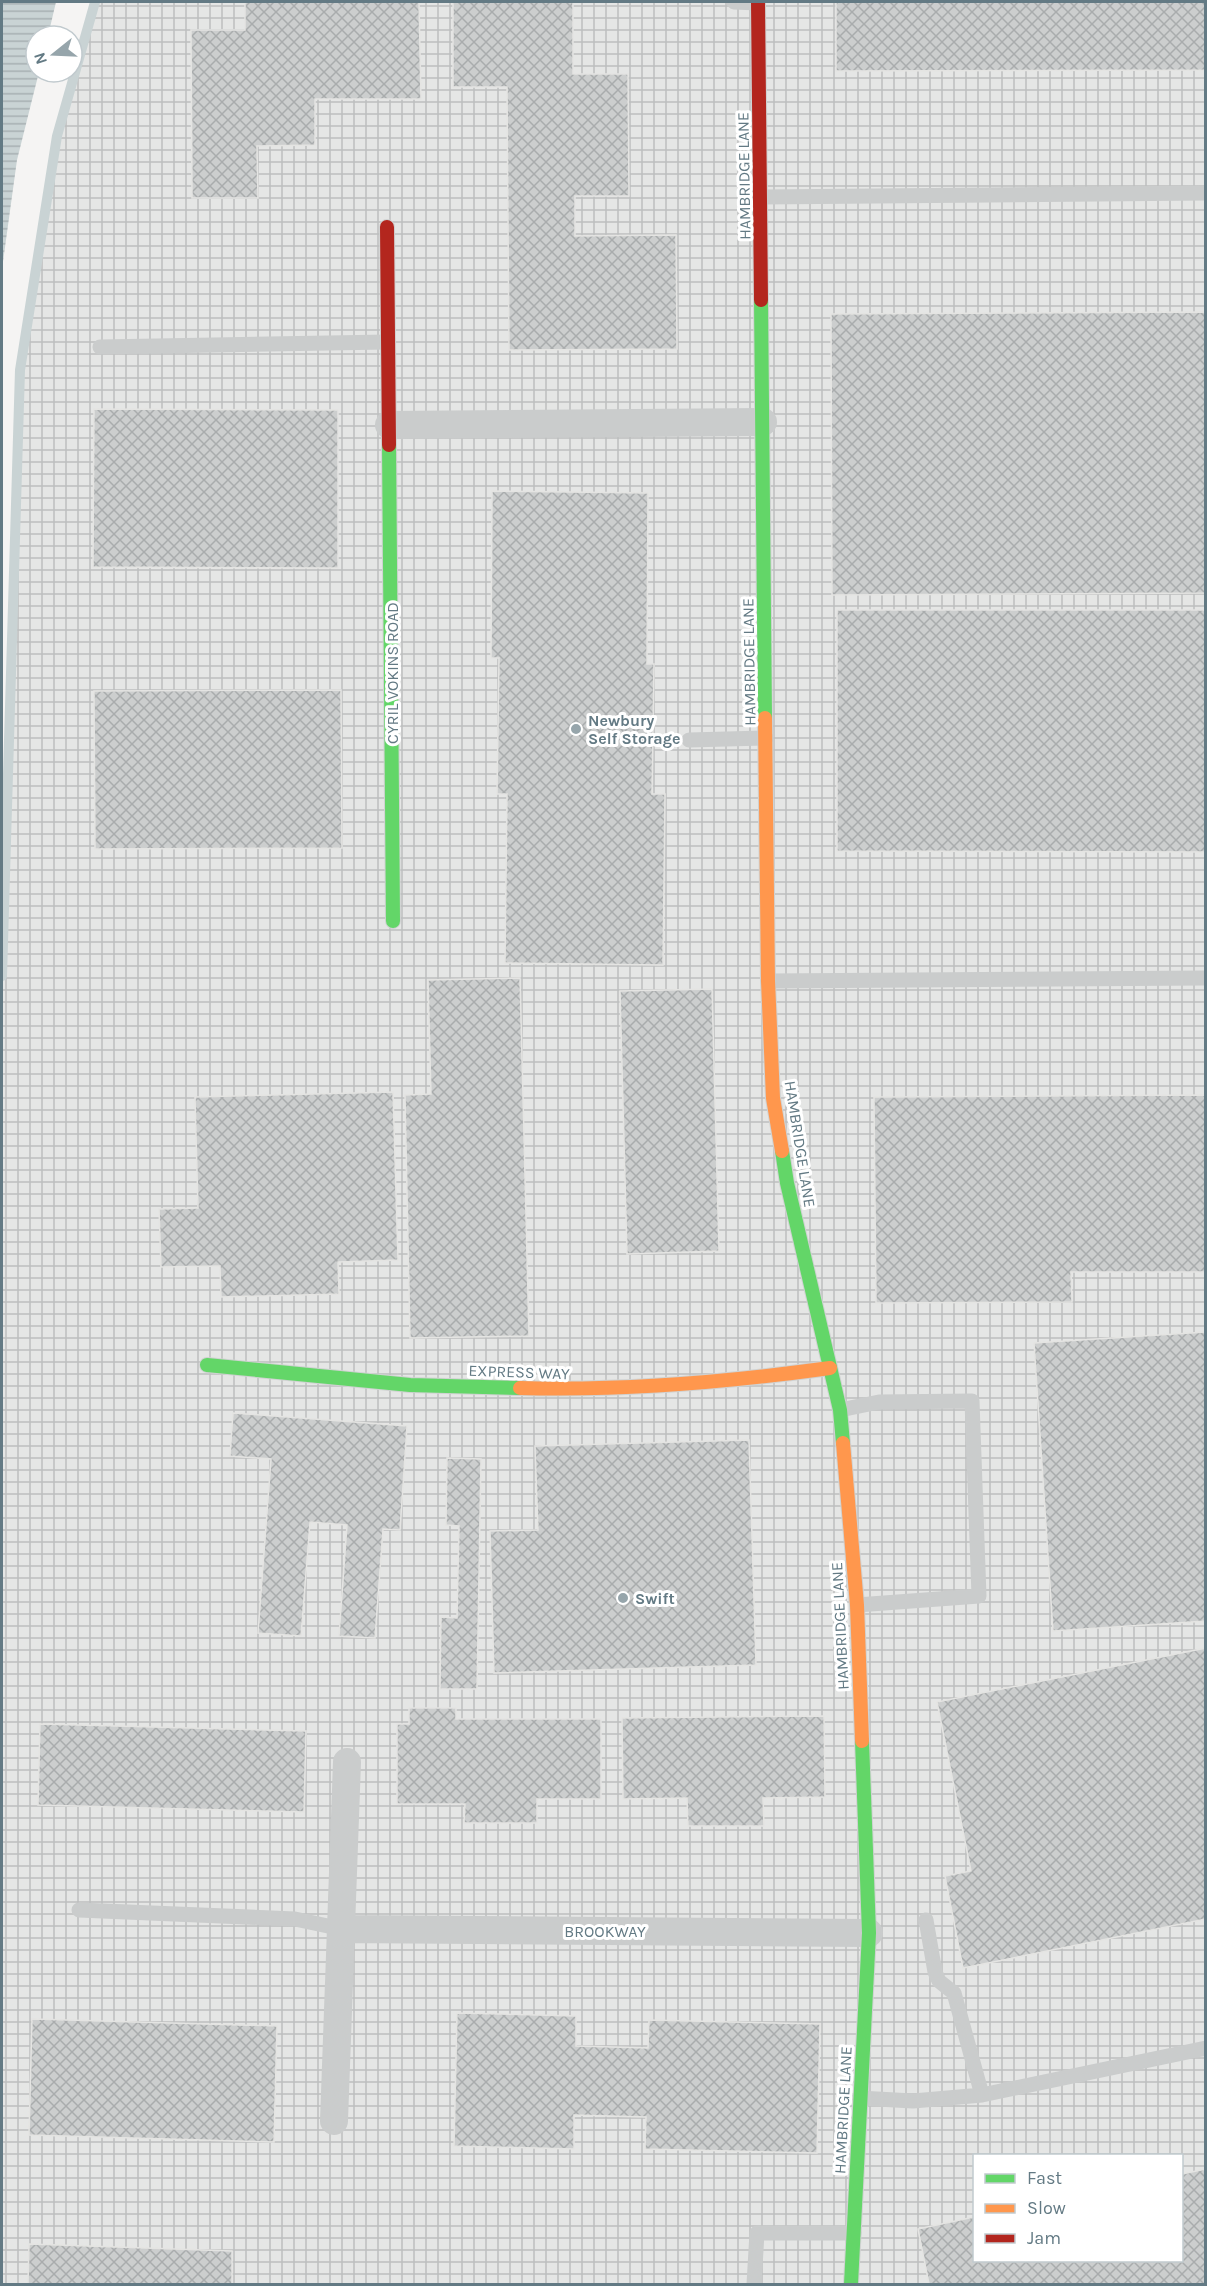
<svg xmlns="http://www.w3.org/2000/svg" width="1207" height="2286" font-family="Karla,sans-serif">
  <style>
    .industrial { fill: url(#industrial-grid); fill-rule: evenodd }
    .water { fill: url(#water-rules) }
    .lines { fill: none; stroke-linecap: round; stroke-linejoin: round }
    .stream { stroke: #c9d3d4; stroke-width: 10 }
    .building { fill: url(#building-cross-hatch); stroke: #e4e4e2; stroke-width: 1.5 }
    .fast-casing { stroke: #d0d2d2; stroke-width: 16 }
    .slow-casing { stroke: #d0d2d2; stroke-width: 16 }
    .jam-casing { stroke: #d0d2d2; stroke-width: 16 }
    .lane { stroke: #cacccc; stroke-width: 15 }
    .street { stroke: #cacccc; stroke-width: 28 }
    .fast { stroke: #63d668; stroke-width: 14 }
    .slow { stroke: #ff974d; stroke-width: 14 }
    .jam { stroke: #b3261e; stroke-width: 14 }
    .poi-dot { fill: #96a5ab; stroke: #fff; stroke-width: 2 }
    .labels { text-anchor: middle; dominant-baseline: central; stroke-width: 6; stroke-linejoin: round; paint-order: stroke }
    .street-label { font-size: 16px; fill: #637a84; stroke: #fff }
    .poi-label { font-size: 16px; font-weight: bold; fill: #637a84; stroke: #fff; text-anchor: start }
  </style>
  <defs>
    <pattern id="industrial-grid" width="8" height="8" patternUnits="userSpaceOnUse" patternTransform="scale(1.5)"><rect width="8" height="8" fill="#e5e6e5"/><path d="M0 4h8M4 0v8" fill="none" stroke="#bdbfbf"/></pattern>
    <pattern id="water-rules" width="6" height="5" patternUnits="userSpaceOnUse" patternTransform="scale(1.5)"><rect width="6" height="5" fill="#c9d3d4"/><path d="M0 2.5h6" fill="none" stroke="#a7b0b2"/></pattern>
    <pattern id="building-cross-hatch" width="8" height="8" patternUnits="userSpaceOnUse" patternTransform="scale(1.5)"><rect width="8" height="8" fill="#cccece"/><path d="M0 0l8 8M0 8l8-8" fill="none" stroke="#a9acad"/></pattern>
  </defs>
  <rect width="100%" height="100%" fill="#f5f4f3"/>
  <path class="industrial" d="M 95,2 L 1205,2 L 1205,2284 L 2,2284 L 2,976 L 20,370 L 57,136 ZM 974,2156 L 1182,2156 L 1182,2260 L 974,2260 Z"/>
  <path class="water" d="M 2,2 L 56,2 L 48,36 L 36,36 L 36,72 L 39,72 L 17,160 L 2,269 Z"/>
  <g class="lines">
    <path class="stream" d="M 2,976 L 20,370 L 57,136 L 95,2"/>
  </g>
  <path class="building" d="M 245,2 L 419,2 L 421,99 L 315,99 L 315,145 L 257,146 L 258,198 L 192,198 L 191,30 L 245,30 Z
    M 453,2 L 573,2 L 573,74 L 628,74 L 629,196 L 575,196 L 575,236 L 676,235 L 677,349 L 509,350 L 507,87 L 453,87 Z
    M 836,2 L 1206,2 L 1206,70 L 836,71 Z
    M 1206,312 L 1206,593 L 832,595 L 831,314 Z
    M 94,409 L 338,410 L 338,568 L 93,567 Z
    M 492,491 L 648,493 L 647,664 L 654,664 L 652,794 L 665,794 L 663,965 L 505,963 L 507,794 L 497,794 L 499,658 L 491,658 Z
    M 837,610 L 1206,610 L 1206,852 L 837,851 Z
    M 341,690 L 342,848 L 95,849 L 94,691 Z
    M 520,978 L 529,1336 L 410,1338 L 405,1095 L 431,1094 L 428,980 Z
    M 712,989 L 719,1251 L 627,1254 L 620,991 Z
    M 393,1092 L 398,1260 L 338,1262 L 339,1294 L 221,1297 L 220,1266 L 161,1267 L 159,1209 L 198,1208 L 195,1097 Z
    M 1206,1095 L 1206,1272 L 1071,1272 L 1072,1302 L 876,1303 L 874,1097 Z
    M 1206,1332 L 1206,1621 L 1053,1631 L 1034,1343 Z
    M 233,1413 L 407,1426 L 400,1530 L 383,1529 L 375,1638 L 339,1636 L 347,1525 L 310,1522 L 301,1636 L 258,1633 L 271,1459 L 230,1456 Z
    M 749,1440 L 756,1665 L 494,1673 L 490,1531 L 538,1530 L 535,1446 Z
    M 447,1458 L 481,1459 L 477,1689 L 440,1689 L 441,1617 L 457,1618 L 459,1526 L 446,1525 Z
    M 1206,1648 L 1206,1919 L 963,1968 L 945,1876 L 971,1871 L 937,1702 Z
    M 409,1708 L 456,1708 L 456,1719 L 601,1719 L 601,1799 L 537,1799 L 537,1823 L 464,1823 L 465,1804 L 397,1804 L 397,1724 L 409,1724 Z
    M 824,1716 L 825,1797 L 763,1798 L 764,1826 L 688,1826 L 687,1798 L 623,1799 L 622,1718 Z
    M 40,1724 L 306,1731 L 304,1812 L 38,1805 Z
    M 457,2013 L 576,2016 L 576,2046 L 648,2048 L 649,2020 L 820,2024 L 817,2153 L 645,2149 L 646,2117 L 574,2115 L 574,2149 L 454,2146 Z
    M 32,2019 L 277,2026 L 274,2142 L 29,2135 Z
    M 1206,2169 L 1206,2284 L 929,2284 L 918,2229 L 974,2217 L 974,2260 L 1182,2260 L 1182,2174 Z
    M 29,2244 L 232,2251 L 232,2284 L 28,2284 Z"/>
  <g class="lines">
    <g class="fast-casing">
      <path id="fast" d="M 761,300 L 765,718
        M 389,445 L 393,921
        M 782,1151 L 787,1183 L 840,1410 L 843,1443
        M 207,1365 L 410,1385 L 520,1388
        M 851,2284 L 869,1933 L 862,1741"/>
    </g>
    <g class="slow-casing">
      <path id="slow" d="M 765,718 L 768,981 L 773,1098 L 782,1151
        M 520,1388 C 623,1391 728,1382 830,1368
        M 843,1443 L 857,1605 L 862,1741"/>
    </g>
    <g class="jam-casing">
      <path id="jam" d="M 758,2 L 761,300
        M 387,227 L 389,445"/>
    </g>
    <path class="lane" d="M 734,2 L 758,3
      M 761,197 L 1206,193
      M 100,347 L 387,342
      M 689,740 L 766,738
      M 768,981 L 1206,978
      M 840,1410 L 879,1402 L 972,1401 L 979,1596 L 857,1605
      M 79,1910 L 295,1919 L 342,1929
      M 926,1920 L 935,1972 L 939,1981 L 954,1993 L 982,2095
      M 859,2098 L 913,2101 L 982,2095 L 1206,2048
      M 754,2284 L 757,2233 L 854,2233"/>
    <path class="street" d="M 389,425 L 763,422
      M 342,1929 L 869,1933
      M 334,2121 L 347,1762"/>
    <use href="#fast" class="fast"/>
    <use href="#slow" class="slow"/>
    <use href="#jam" class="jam"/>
  </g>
  <g class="poi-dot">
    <circle cx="576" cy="729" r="6"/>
    <circle cx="623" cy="1598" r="6"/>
  </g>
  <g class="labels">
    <g class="street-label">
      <text transform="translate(744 176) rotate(-91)">HAMBRIDGE LANE</text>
      <text transform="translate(749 662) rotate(-91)">HAMBRIDGE LANE</text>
      <text transform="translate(392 673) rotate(-90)">CYRIL VOKINS ROAD</text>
      <text transform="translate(800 1144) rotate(81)">HAMBRIDGE LANE</text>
      <text transform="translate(519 1372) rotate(2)">EXPRESS WAY</text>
      <text transform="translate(840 1626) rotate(-93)">HAMBRIDGE LANE</text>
      <text x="605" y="1931">BROOKWAY</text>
      <text transform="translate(843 2110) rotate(-87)">HAMBRIDGE LANE</text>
    </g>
    <g class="poi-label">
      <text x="588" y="720">Newbury<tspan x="588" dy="18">Self Storage</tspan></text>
      <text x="635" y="1598">Swift</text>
    </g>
  </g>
  <rect width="1207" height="2286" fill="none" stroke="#637a84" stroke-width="6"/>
  <rect x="973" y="2154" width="210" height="108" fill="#ffffff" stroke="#c1cace" stroke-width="1.5"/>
  <rect x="985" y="2174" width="30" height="9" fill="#63d668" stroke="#c1cace" stroke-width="1.5"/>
  <text x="1027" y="2184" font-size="18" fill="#637a84">Fast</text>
  <rect x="985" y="2204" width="30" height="9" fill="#ff974d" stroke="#c1cace" stroke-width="1.5"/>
  <text x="1027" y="2214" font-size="18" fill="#637a84">Slow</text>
  <rect x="985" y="2234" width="30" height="9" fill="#b3261e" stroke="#c1cace" stroke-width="1.5"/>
  <text x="1027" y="2244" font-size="18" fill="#637a84">Jam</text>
  <g transform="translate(54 54) rotate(252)"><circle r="28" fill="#ffffff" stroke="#c1cace" stroke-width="1.5"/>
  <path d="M0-4.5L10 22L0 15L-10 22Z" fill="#96a5ab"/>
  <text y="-9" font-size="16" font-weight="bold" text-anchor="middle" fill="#637a84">N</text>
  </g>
</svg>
